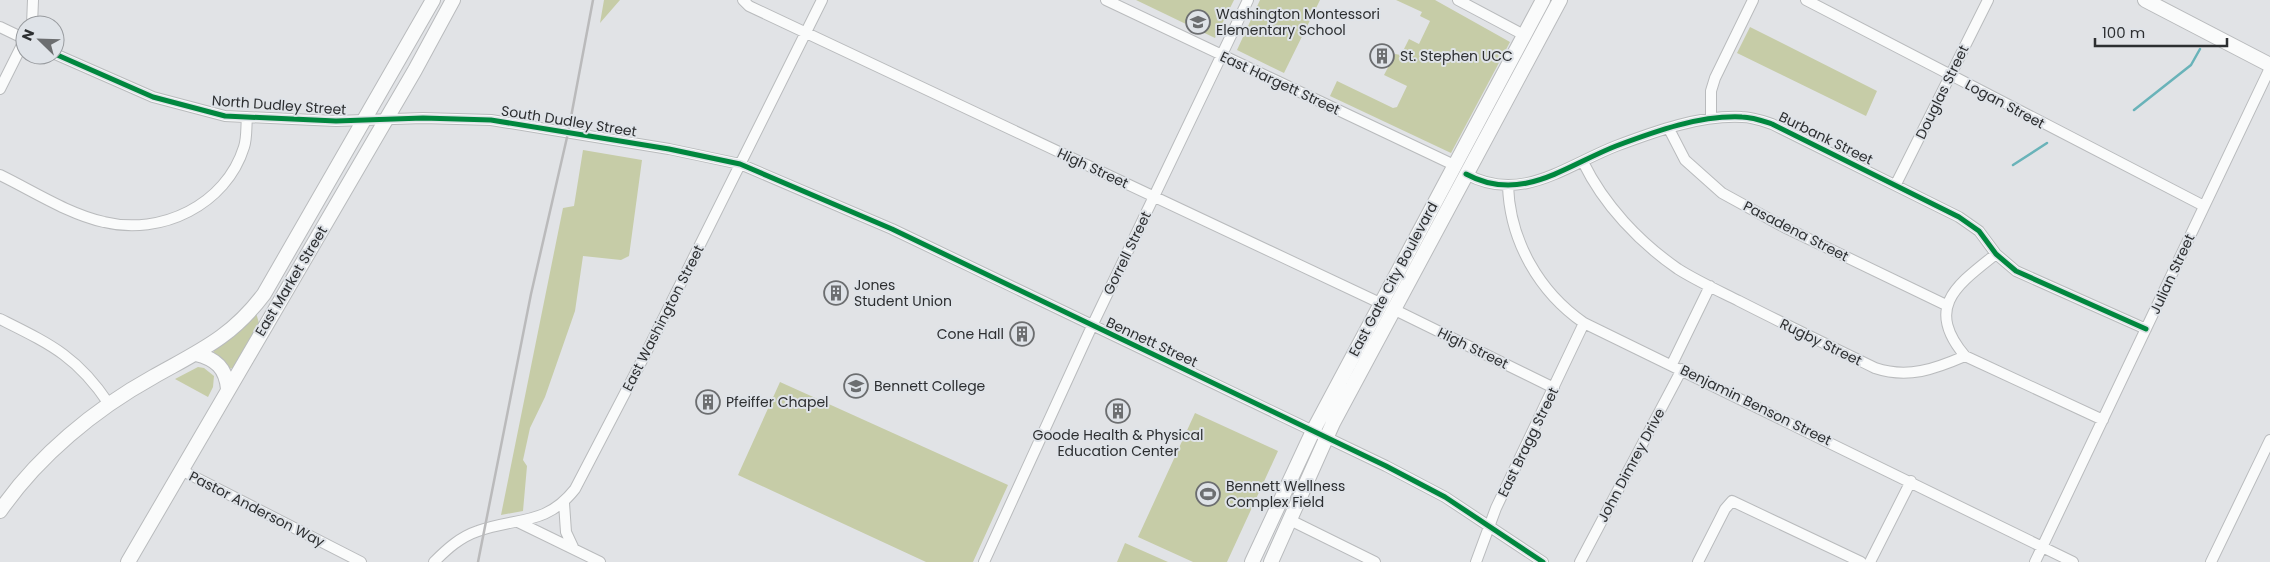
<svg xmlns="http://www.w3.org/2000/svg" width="2270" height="562" font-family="Poppins,sans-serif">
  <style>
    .green { fill: #c6cca7 }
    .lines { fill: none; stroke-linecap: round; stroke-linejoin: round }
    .stream { stroke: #69b3b9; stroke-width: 2.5 }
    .minor-casing { stroke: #b9bbbd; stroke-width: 12 }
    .major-casing { stroke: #b9bbbd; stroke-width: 16 }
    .minor { stroke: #fafbfb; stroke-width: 10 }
    .major { stroke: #fafbfb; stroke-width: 14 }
    .rail { stroke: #bababb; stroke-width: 2.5 }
    .cycleway-casing { stroke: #dfe3e8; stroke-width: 8 }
    .cycleway { stroke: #00873e; stroke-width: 5 }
    .labels { text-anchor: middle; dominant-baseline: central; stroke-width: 4; stroke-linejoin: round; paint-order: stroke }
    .poi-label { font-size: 14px; fill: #2d2f31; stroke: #dfe3e8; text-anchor: start }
    .street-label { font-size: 14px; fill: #2d2f31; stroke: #dfe3e8 }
  </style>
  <rect width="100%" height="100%" fill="#e1e3e6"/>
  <path class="green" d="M 604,0 L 620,0 L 600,23 Z
    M 1136,0 L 1234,0 L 1215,38 Z
    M 1260,0 L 1320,0 L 1284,73 L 1237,50 Z
    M 1396,0 L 1435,0 L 1510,42 L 1451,153 L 1330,96 L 1337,81 L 1393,108 L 1397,107 L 1407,86 L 1384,75 L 1395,54 L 1401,55 L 1409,39 L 1419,44 L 1430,21 L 1420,16 L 1422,12 Z
    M 1750,27 L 1877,91 L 1866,116 L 1737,53 Z
    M 583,150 L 642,160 L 629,256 L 621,260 L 583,256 L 575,311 L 545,397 L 530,428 L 523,460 L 527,466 L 523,511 L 501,515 L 563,208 L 574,206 Z
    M 256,313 L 259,323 L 233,368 L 228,369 L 214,354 L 214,350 L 231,338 Z
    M 198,367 L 204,368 L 214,376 L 213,387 L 208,397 L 175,379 Z
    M 780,382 L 1008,485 L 973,562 L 926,562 L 738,475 Z
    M 1195,413 L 1278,451 L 1227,562 L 1193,562 L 1138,537 Z
    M 1125,543 L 1168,562 L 1117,562 Z"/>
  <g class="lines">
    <path class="stream" d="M 2134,110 L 2191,65 L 2200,49
      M 2013,165 L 2047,143"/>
    <g class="minor-casing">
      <path id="minor" d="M 743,0 L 749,6 L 1380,303
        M 1106,0 L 1454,165
        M 1458,0 L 1524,35
        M 1806,0 L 2204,206
        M 32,25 L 33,0
        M 0,27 L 25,39
        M 55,54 L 153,97 L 225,116 L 336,121 L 423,118 L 491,120 L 669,149 L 740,164 L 892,229 L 1386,466 L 1445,497 L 1543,562
        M 0,89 L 25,39
        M 1711,118 L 1711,91 L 1715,78 L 1753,0
        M 1669,129 L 1685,160 L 1722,193 L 1784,227 L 1946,305
        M 1583,162 C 1604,205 1639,242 1678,269 C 1697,281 1719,291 1739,301 C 1784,324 1830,346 1875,368 C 1908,379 1935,369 1965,356 L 2103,420
        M 1466,174 C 1521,204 1565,166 1616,146 C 1656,131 1700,115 1742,117 C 1752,117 1763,121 1772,124 L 1959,217 L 1979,231 L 1996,254 L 2016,271 L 2146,329
        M 0,175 C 33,191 68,214 104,222 C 161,236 226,205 244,147 C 247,138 246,127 247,117
        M 1896,184 L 1988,0
        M 1508,186 C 1510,241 1539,292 1584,323 L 2073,562
        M 1393,309 L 1554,388
        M 0,319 C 50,344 77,356 109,404
        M 1965,356 C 1924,307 1957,285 1996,254
        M 1672,364 L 1710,286
        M 181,470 L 361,562
        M 564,503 L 566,532 L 573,547
        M 1290,520 L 1375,562
        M 518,522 L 600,562
        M 434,562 C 447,549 460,537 478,531 C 517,517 546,526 575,489 L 650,345 L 822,0
        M 984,562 L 1092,326 L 1248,0
        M 1476,562 L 1496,508 L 1584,323
        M 1580,562 L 1682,369
        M 1698,562 L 1725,509 L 1732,501 L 1861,562
        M 1870,562 L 1911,481
        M 2035,562 L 2270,68
        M 2211,562 L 2270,440"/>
    </g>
    <g class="major-casing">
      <path id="major" d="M 2145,0 L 2270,65
        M 196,354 C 216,359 226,368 228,389
        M 0,511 C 38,456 95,409 153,377 C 199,351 231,338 264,294 L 433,0
        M 128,562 L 415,70 L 453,0
        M 1252,562 L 1313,431 L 1543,0
        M 1271,562 L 1333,423 L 1560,0"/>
    </g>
    <use href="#minor" class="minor"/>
    <use href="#major" class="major"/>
    <path class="rail" d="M 478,562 L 531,294 L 568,133 L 593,0"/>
    <g class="cycleway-casing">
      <path id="cycleway" d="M 55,54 L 153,97 L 225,116 L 336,121 L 423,118 L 491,120 L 669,149 L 740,164 L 892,229 L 1386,466 L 1445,497 L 1543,562
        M 1466,174 C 1521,204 1565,166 1616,146 C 1656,131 1700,115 1742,117 C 1752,117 1763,121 1772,124 L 1959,217 L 1979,231 L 1996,254 L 2016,271 L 2146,329"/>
    </g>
    <use href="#cycleway" class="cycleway"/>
  </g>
  <defs>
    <g id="school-ring" transform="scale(1.25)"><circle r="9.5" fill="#dfe3e8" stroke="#6c6e70" stroke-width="1.5"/><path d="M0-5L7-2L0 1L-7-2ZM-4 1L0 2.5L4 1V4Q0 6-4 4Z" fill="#6c6e70"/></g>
    <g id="building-ring" transform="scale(1.25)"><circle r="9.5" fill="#dfe3e8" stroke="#6c6e70" stroke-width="1.5"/><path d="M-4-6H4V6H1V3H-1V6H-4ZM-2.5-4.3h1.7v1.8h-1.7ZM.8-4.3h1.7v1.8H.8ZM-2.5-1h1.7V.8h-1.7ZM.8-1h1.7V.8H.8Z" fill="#6c6e70"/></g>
    <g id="university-ring" transform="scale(1.25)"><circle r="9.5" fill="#dfe3e8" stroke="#6c6e70" stroke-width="1.5"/><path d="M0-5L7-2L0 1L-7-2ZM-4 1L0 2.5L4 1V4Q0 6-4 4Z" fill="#6c6e70"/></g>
    <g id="stadium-ring" transform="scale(1.25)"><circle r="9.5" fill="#dfe3e8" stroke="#6c6e70" stroke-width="1.5"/><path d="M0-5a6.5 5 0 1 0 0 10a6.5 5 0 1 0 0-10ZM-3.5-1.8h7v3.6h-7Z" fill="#6c6e70"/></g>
  </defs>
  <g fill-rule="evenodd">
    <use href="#school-ring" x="1198" y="22"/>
    <use href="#building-ring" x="1382" y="56"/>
    <use href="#building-ring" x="836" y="293"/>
    <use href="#building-ring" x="1022" y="334"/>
    <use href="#university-ring" x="856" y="386"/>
    <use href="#building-ring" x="708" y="402"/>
    <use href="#building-ring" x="1118" y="411"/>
    <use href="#stadium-ring" x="1208" y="494"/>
  </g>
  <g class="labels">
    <g class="poi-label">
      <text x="1216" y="14">Washington Montessori<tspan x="1216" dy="16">Elementary School</tspan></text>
      <text x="1400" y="56">St. Stephen UCC</text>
      <text x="854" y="285">Jones<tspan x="854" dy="16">Student Union</tspan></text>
      <text x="1004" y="334" text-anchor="end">Cone Hall</text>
      <text x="874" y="386">Bennett College</text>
      <text x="726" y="402">Pfeiffer Chapel</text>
      <text x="1118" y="435" text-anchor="middle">Goode Health &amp; Physical<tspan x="1118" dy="16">Education Center</tspan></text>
      <text x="1226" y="486">Bennett Wellness<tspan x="1226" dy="16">Complex Field</tspan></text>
    </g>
    <g class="street-label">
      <text transform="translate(1280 83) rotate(25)">East Hargett Street</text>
      <text transform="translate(1942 92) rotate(-64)">Douglas Street</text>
      <text transform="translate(2005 104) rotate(28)">Logan Street</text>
      <text transform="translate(279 105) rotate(4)">North Dudley Street</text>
      <text transform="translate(569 121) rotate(9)">South Dudley Street</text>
      <text transform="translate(1826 138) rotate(26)">Burbank Street</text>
      <text transform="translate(1093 168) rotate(25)">High Street</text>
      <text transform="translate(1796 231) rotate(27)">Pasadena Street</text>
      <text transform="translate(1127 253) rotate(-64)">Gorrell Street</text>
      <text transform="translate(2172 274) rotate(-65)">Julian Street</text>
      <text transform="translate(1393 279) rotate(-62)">East Gate City Boulevard</text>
      <text transform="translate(291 281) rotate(-59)">East Market Street</text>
      <text transform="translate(663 318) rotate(-63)">East Washington Street</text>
      <text transform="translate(1152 342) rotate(25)">Bennett Street</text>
      <text transform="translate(1821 342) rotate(26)">Rugby Street</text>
      <text transform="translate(1473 348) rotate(26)">High Street</text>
      <text transform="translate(1756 405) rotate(26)">Benjamin Benson Street</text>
      <text transform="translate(1528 442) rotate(-64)">East Bragg Street</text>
      <text transform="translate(1631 465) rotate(-62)">John Dimrey Drive</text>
      <text transform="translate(257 509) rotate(27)">Pastor Anderson Way</text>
    </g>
  </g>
  <g transform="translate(40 40) rotate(293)"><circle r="24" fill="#dfe3e8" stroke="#989b9f"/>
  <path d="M0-4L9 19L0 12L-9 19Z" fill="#6c6e70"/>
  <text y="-8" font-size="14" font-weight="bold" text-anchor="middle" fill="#2d2f31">N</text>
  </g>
  <path d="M2095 38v8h132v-8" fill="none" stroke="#2d2f31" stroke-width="2.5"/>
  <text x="2102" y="38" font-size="15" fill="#2d2f31" stroke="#dfe3e8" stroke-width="4" paint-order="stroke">100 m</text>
</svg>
